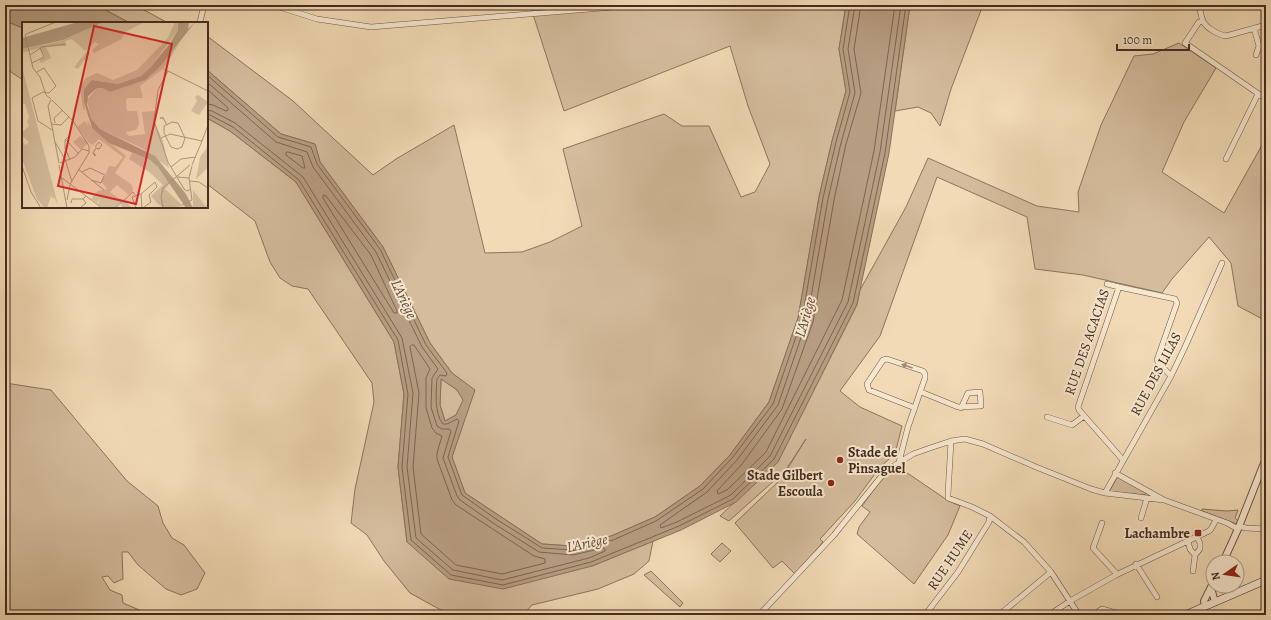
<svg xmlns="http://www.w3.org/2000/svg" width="1271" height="620" font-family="Alegreya,serif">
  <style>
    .green { fill: #d4bc9c; stroke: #8c745e }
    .water { fill: #b79e82; stroke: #89705a; fill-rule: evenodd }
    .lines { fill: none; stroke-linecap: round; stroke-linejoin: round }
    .shore { stroke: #7e6450; stroke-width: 1 }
    .minor-casing { stroke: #705744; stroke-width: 6 }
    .tertiary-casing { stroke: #705744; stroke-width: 8 }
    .secondary-casing { stroke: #452b1f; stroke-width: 8 }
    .minor { stroke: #f6e7cf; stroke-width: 5 }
    .tertiary { stroke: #f6e7cf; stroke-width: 6 }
    .secondary { stroke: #f6e7cf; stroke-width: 7 }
    .oneway { fill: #9e8977 }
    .poi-dot { fill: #8f2418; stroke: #f6e7cf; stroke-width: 1.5 }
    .labels { text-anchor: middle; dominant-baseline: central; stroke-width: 4; stroke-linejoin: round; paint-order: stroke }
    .street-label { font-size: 14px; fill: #452b1f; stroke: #f6e7cf }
    .poi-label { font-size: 14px; font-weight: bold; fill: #452b1f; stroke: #f6e7cf; text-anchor: end }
    .water-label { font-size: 15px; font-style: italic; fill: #624838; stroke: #f6e7cf }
    .inset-road { fill: none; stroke: #ac9479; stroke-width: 1 }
    .view { fill: #d62828; fill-opacity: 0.15; stroke: #d62828; stroke-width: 2 }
    .inset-edge { fill: none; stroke: #452b1f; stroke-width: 2 }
  </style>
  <rect width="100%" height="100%" fill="#f1dab5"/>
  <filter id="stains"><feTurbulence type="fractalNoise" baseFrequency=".005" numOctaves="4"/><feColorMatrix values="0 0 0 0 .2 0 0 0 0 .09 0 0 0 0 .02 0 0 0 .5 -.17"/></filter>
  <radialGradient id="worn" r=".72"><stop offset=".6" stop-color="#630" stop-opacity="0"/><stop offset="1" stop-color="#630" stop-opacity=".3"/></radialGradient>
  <path class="green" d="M 96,5 L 135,5 L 168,23 L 130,23 Z
    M 591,5 L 846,5 L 839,49 L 846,91 L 832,141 L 819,197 L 798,318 L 769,402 L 730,455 L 700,486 L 655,517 L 611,536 L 572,546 L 542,544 L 465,493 L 452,457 L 474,390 L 452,373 L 430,343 L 383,247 L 320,162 L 315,144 L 281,134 L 207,70 L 207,36 L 293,101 L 373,175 L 396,159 L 454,125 L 485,253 L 522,252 L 550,242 L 582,226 L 563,149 L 664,114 L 682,126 L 709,126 L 741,197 L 755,192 L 770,164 L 748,106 L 730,46 L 564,111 L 531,8 Z
    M 910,5 L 983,5 L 951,89 L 940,126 L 931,113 L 918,107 L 895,111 Z
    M 5,21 L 23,28 L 23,80 L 5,68 Z
    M 1179,43 L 1216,68 L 1184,122 L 1162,172 L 1224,213 L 1262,145 L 1266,125 L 1266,321 L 1238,306 L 1231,263 L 1209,237 L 1172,279 L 1162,293 L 1083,275 L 1035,269 L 1027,217 L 937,177 L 880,336 L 840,391 L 860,407 L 902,426 L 895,454 L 880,467 L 855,501 L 820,539 L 823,542 L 795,574 L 782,561 L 773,568 L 735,523 L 781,479 L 806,439 L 785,471 L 729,521 L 720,516 L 778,461 L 857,305 L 860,290 L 906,207 L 928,158 L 1037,206 L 1079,212 L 1078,192 L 1101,125 L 1134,56 L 1153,54 Z
    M 207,118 L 230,131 L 296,182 L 394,342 L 404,394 L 398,467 L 407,542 L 592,566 L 653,541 L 649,561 L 634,574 L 598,589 L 532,605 L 523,615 L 455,615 L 439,609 L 410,593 L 384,561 L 367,535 L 351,523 L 355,489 L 374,402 L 372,383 L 308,289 L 292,286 L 280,278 L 270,262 L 255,221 L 207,184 Z
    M 441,378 L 457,390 L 464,400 L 456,415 L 445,421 L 440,405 Z
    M 5,383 L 51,390 L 127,481 L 158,506 L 163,523 L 172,538 L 184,545 L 205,573 L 197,589 L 181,595 L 166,589 L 138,565 L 128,552 L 122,552 L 123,579 L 114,583 L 108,576 L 102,577 L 110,590 L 122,595 L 123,603 L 151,615 L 5,615 Z
    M 897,466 L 947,500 L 960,506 L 948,535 L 914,584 L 857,534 L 859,527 L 870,512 L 862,506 L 880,481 Z
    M 1118,476 L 1146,493 L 1145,495 L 1109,492 Z
    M 1202,509 L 1227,511 L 1238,510 L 1235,518 L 1238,521 L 1236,524 L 1234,523 L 1202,511 Z
    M 722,543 L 731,551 L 720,562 L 711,554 Z
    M 651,571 L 683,603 L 680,607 L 644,575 Z"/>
  <path class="water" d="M 5,5 L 96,5 L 130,23 L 23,23 L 23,28 L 5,21 Z
    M 846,5 L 910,5 L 889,153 L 857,304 L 778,462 L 736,502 L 681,530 L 592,566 L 503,589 L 449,579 L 407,542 L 398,467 L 404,394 L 394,342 L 296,182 L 230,131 L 207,118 L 207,70 L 281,134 L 315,144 L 320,162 L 383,247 L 430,343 L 452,373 L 475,390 L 452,457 L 465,493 L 542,544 L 572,546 L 611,536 L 655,517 L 700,486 L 730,455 L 769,402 L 798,318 L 819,197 L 832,141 L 846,91 L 839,49 ZM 441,379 L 457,390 L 463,400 L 456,415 L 445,421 L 440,405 Z"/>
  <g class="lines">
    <path class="shore" d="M 855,5 L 848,49 L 855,93 L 841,143 L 828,199 L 807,320 L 778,405 L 737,460 L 707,492 L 660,525 L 661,528 L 677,522 L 731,495 L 770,456 L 848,302 L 880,152 L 901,5
      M 861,5 L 854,49 L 861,93 L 846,144 L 834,200 L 813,322 L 782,409 L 742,464 L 717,491 L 718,494 L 727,490 L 766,452 L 842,300 L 874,151 L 895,5
      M 207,75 L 278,137 L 311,147 L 317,164 L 380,249 L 426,345 L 447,373 L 446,376 L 440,375 L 437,379 C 436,392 434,413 443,424 L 447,424 L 457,419 L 459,421 L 448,457 L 462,495 L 496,519 L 542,548 L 573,550 L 613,540 L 656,521 L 703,489 L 733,457 L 773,404 L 802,319 L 823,198 L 836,142 L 850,92 L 843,49 L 850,5
      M 207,82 L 276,142 L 307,152 L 313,167 L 376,252 L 422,347 L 438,369 L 432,378 L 431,407 L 437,426 L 442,429 L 449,429 L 451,431 L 443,458 L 457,496 L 460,500 L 493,523 L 539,552 L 573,555 L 603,548 L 605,549 L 605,551 L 589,558 L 502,580 L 453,570 L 416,538 L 407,467 L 413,393 L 402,338 L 303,177 L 235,123 L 212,111 L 207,110
      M 207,89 L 228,108 L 228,110 L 226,111 L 213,105 L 207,104
      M 207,115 L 210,115 L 233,127 L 299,180 L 398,340 L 408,394 L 402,467 L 411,540 L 451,575 L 503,585 L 591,562 L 679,526 L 733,499 L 774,459 L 853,303 L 885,153 L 906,5
      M 288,152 L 302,156 L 305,168 L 303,168 L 286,155 L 286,153 Z
      M 324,195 L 326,196 L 371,255 L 397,311 L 397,313 L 394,313 L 323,198 Z
      M 412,345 L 414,345 L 430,369 L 426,378 L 426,408 L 432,428 L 436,433 L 442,436 L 437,453 L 437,459 L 452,500 L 456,505 L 534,556 L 545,559 L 545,563 L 502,574 L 456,565 L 421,534 L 413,467 L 419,393 L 410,347 Z"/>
    <g class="minor-casing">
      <path id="minor" d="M 273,5 L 317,19 L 371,27 L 613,7 L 616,5
        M 1199,5 C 1200,10 1201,16 1203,21 C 1206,28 1219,35 1226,36 L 1266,25
        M 1203,21 L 1199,22 L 1185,43 L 1266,99
        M 200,22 L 204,5
        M 1254,28 L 1259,46 L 1256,55
        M 1226,159 L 1258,94
        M 1107,284 L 1119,287 L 1078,407 L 1079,410 L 1123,460
        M 1119,287 L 1175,299 L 1177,303 L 1157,360 L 1158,362 L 1171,376
        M 921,392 L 958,407 L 981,406 L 980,392 L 968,393 L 961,408
        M 1047,417 L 1072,425 L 1084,416
        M 951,441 L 948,494 L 948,498 L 972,507 L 990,516 L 1024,542 L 1051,572 L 1079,615
        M 899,462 L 908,427 L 925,378 L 925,374 L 923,371 L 887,359 L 883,360 L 867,384 L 869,390 L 915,408
        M 1115,473 L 1162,499
        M 1105,493 L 1171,376 L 1185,347 L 1222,263
        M 1141,518 L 1147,498
        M 1102,523 L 1093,548 L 1115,572 L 1116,575
        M 1239,526 L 1246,528 L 1266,529
        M 1188,541 L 1190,549 L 1195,555 L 1193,571
        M 1195,555 L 1200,549 L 1200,543 L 1197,537
        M 1136,564 L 1157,597
        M 759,615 L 834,535 L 880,478 L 892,467 L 913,454 L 930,448 L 951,441 L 965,439 L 983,444 L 1036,467 L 1091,489 L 1105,493 L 1164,500 L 1227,523 L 1238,529
        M 925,615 L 958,572 L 989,522 L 990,516
        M 999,615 L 1051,572
        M 1049,615 L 1070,601 L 1116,575 L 1209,531 L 1211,529 L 1216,520
        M 1093,615 L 1102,609 L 1116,613 L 1117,615"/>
    </g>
    <g class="tertiary-casing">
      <path id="tertiary" d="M 1223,562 L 1238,529 L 1266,458
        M 1211,588 L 1215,602
        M 1205,606 L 1204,601 L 1213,583"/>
    </g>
    <g class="secondary-casing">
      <path id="secondary" d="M 1185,615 L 1266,580"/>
    </g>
    <use href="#minor" class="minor"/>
    <use href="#tertiary" class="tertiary"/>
    <use href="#secondary" class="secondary"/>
  </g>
  <defs><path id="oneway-solid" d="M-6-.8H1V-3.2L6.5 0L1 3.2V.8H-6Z"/></defs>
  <use class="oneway" href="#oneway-solid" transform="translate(907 366) rotate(-161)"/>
  <g class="poi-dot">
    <circle cx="840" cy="460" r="4"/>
    <circle cx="831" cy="483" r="4"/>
    <rect x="1194" y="529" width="8" height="8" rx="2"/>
  </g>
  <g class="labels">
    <g class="street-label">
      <text transform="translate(1087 342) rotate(-71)">RUE DES ACACIAS</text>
      <text transform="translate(1156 374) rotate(-62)">RUE DES LILAS</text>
      <text transform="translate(950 560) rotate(-56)">RUE HUME</text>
    </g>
    <g class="poi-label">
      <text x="848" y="452" text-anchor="start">Stade de<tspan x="848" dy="16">Pinsaguel</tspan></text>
      <text x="823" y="475">Stade Gilbert<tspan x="823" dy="16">Escoula</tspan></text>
      <text x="1190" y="533">Lachambre</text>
    </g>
    <g class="water-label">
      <text transform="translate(404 299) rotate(65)">L'Ariège</text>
      <text transform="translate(805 317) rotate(-74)">L'Ariège</text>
      <text transform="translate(587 543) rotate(-12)">L'Ariège</text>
    </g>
  </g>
  <g transform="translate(22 22)">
    <rect width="186" height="186" fill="#f1dab5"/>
    <path d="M 81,0 L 123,0 L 103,10 L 100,17 L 72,31 L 70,28 L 77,22 L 74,21 L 75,18 L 63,29 L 50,17 L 43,19 L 44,24 L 24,25 L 29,36 L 19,41 L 17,38 L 23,35 L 17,26 L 0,31 L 0,27 L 39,19 ZM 153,0 L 156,0 L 156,8 L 127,47 L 119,54 L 96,62 L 70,58 L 62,80 L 63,88 L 61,87 L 59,72 L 56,68 L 64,56 L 75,51 L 91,58 L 115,48 L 146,16 ZM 158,20 L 142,46 L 118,64 L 121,76 L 105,76 L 104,80 L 105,89 L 115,89 L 116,94 L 117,102 L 114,108 L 104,110 L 107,114 L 123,112 L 120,90 L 134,89 L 132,99 L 141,119 L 147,146 L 120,126 L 78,107 L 69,96 L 65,78 L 75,66 L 80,66 L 88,70 L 123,57 L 138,45 ZM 65,29 L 68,31 L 56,47 L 52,45 ZM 0,45 L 36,183 L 32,175 L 32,177 L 29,174 L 25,186 L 22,186 L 15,177 L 0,137 L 0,120 L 4,123 L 7,120 L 0,114 L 0,110 L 7,104 L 5,99 L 7,95 L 3,82 L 0,81 ZM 176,73 L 186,80 L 177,93 L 169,89 L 175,79 L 173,75 ZM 65,98 L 70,106 L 104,134 L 93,151 L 110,163 L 111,169 L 107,173 L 95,163 L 88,170 L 96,176 L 102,178 L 110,186 L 101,186 L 98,181 L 93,186 L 81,186 L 76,182 L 78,177 L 75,181 L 69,177 L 76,169 L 85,167 L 80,160 L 87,144 L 93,145 L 101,135 L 77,117 L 71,123 L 67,121 L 55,105 L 63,99 L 66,104 ZM 58,114 L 66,121 L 59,128 L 51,120 ZM 186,119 L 186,146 L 174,157 L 178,135 L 184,127 ZM 110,131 L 128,138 L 136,145 L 148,161 L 143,167 L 161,184 L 142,186 L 135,181 L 129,174 L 141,163 L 126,149 L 107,137 ZM 171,168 L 185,186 L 171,186 Z" fill="#d4bc9c"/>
    <path d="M 56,0 L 81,0 L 41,18 L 0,27 L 0,16 ZM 156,0 L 167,0 L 166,7 L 173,0 L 138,45 L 123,58 L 88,70 L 80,66 L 75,66 L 66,74 L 65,83 L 69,96 L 78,107 L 133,134 L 164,172 L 171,186 L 164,186 L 136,145 L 128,138 L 87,121 L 70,106 L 62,80 L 62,68 L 70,58 L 96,62 L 119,54 L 127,47 L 147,23 L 156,8 Z" fill="#b79e82"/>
    <path class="inset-road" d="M 3,12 L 11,46 L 18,55 L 24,73 L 29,77M 4,12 L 34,0M 8,33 L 20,25 L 44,22M 10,41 L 22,35 L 18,26M 142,47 L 186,69M 146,49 L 136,68 L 132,99 L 146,140 L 162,167 L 165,169 L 169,167M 15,50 L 22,46 L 34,64 L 27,71 L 21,70 L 10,76 L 16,99 L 30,108M 29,78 L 26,84 L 37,141M 30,78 L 51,99 L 67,124 L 67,131 L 48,162M 142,96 L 138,96 L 141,96 L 145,103M 150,100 L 156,101 L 163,116 L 160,125 L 155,127 L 149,125 L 142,111 L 142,104 ZM 33,101 L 32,96 L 41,88M 30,102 L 39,103 L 47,95M 46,115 L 43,118 L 43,126 L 48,138M 139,116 L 148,112 L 180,119M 44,118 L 57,132M 180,119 L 186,103M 33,120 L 43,137 L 50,160M 73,125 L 77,120 L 80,123 L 77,127 L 74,126M 71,131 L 73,134 L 73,132 L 71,131 L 74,126M 38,141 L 53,135 L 60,127 L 67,129M 37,143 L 45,186M 170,143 L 180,119M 0,144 L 9,170 L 19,186M 149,145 L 159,137 L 174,135M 56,147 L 82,168M 60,150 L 68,146 L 83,153M 155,155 L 167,156M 40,156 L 80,186M 69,158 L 79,161 L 82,154M 168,159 L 177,160 L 186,166M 119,172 L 133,160 L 135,165 L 127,173 L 129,180 L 121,186M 45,178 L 48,163M 49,181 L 50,177 L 61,177 L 64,174M 160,183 L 170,178 L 167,156 L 170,144M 58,186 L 64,181 L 61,177M 93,186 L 111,170 L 113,173M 114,186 L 110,175 L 119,172 L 120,186M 141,186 L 139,175 L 141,166 L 168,143"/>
    <path class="view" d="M 72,4 L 150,22 L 114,182 L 36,164 Z"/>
    <rect width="186" height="186" class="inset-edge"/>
  </g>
  <rect width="1271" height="620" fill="none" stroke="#f1dab5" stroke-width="20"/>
  <rect x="6" y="6" width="1259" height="608" fill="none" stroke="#452b1f" stroke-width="2"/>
  <rect x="10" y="10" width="1251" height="600" fill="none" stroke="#452b1f"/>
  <g transform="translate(1225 574) rotate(257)"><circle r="19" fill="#f6e7cf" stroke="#af9c89"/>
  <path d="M0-3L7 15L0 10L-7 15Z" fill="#8f2418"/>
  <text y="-6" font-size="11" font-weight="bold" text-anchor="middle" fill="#452b1f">N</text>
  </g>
  <path d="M1117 44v6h72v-6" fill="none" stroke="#452b1f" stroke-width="2"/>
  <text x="1123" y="44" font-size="12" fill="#452b1f" stroke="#f6e7cf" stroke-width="3" paint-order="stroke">100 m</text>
  <rect width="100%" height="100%" filter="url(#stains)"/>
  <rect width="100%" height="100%" fill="url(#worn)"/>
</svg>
